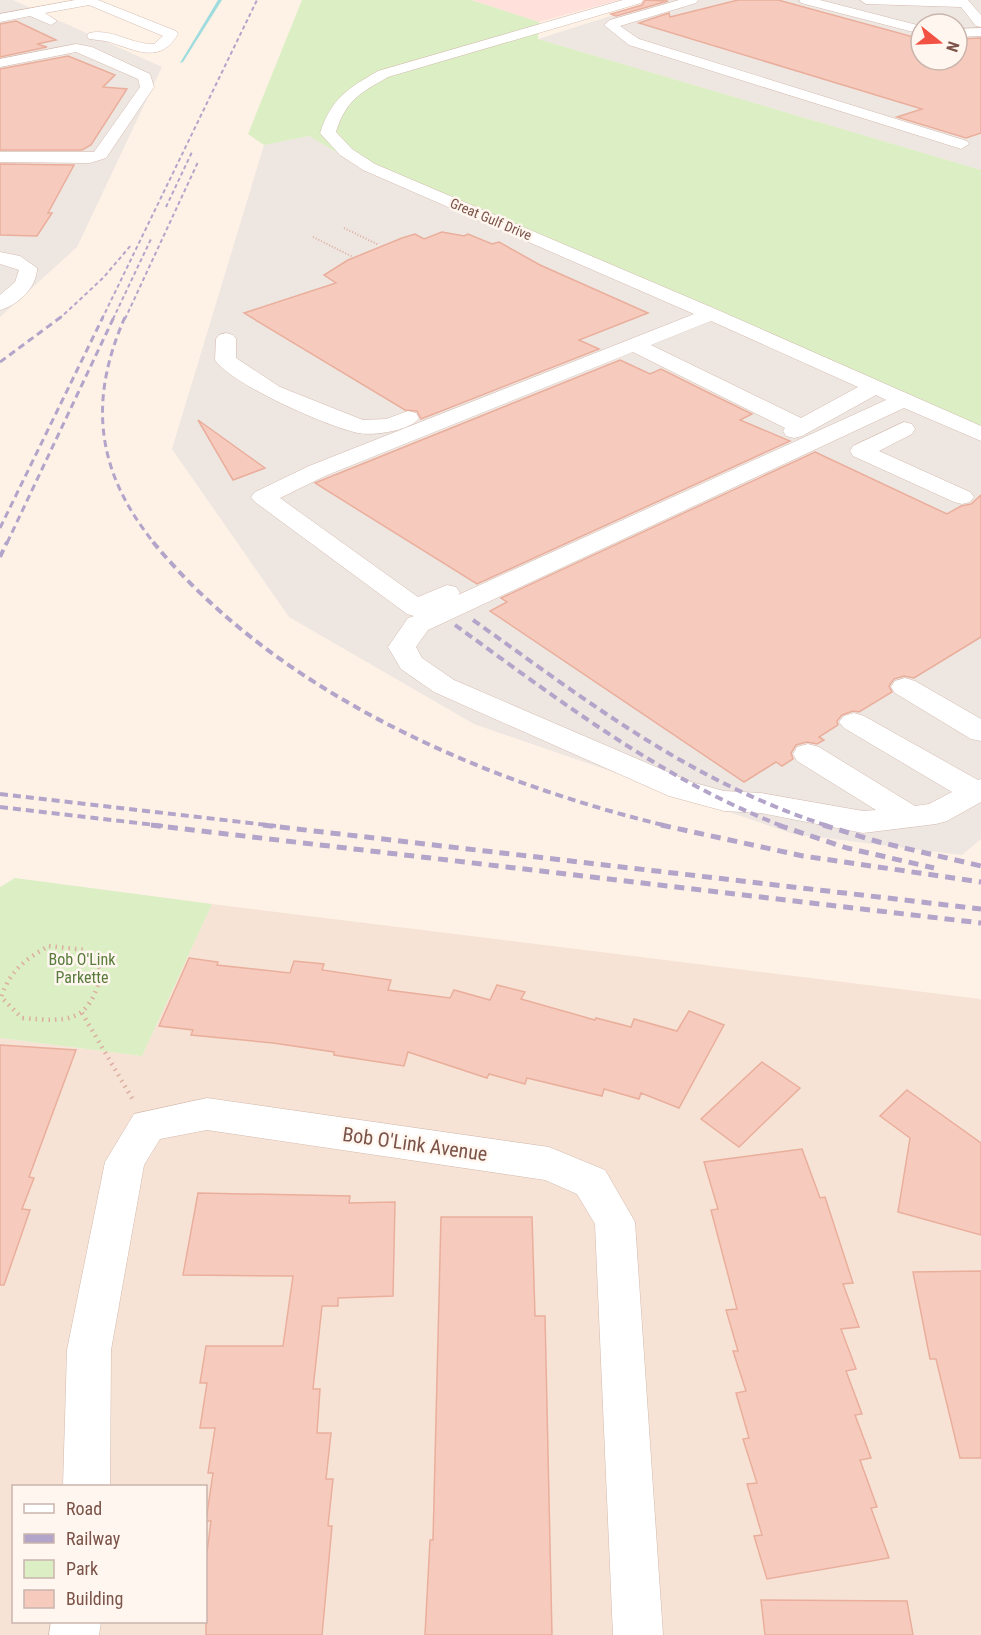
<svg xmlns="http://www.w3.org/2000/svg" width="981" height="1635" font-family="'Roboto Condensed',sans-serif">
  <style>
    .residential { fill: #f6e3d5; fill-rule: evenodd }
    .commercial { fill: #ffe0db }
    .industrial { fill: #eee6e1; fill-rule: evenodd }
    .green { fill: #dbeec4 }
    .lines { fill: none; stroke-linecap: round; stroke-linejoin: round }
    .stream { fill: #9fdcdd; fill-rule: evenodd }
    .building { fill: #f6cbbd; stroke: #eaae9c; stroke-width: 1.5 }
    .minor-casing { stroke: #d4baae; stroke-width: 1 }
    .path-far1 { stroke: #dcae9f; stroke-width: 2; stroke-dasharray: 1 2; stroke-linecap: butt }
    .path { stroke: #dcae9f; stroke-width: 4.5; stroke-dasharray: 1.5 5; stroke-linecap: butt }
    .minor { fill: #fff; fill-rule: evenodd }
    .rail-far3 { stroke: #b3a4ca; stroke-width: 2; stroke-dasharray: 4 3; stroke-linecap: butt }
    .rail-far2 { stroke: #b3a4ca; stroke-width: 3; stroke-dasharray: 7 4.5; stroke-linecap: butt }
    .rail-far1 { stroke: #b3a4ca; stroke-width: 4; stroke-dasharray: 8 5; stroke-linecap: butt }
    .rail { stroke: #b3a4ca; stroke-width: 5; stroke-dasharray: 10 7; stroke-linecap: butt }
    .labels { text-anchor: middle; dominant-baseline: central; stroke-width: 5; stroke-linejoin: round; paint-order: stroke }
    .far-street-label { font-size: 14px; fill: #7b5349; stroke: #fff7ef }
    .park-label { font-size: 16px; fill: #587b3c; stroke: #fff7ef }
    .near-street-label { font-size: 20px; fill: #7b5349; stroke: #fff7ef }
  </style>
  <rect width="100%" height="100%" fill="#fef2e7"/>
  <path class="residential" d="M 212,904 L 981,999 L 981,1635 L 0,1635 L 0,1038 L 142,1056 ZM 14,1486 L 206,1486 L 206,1622 L 14,1622 Z"/>
  <path class="commercial" d="M 471,0 L 619,0 L 539,22 Z"/>
  <path class="industrial" d="M 0,0 L 13,0 L 162,67 L 77,247 L 0,317 Z
    M 661,0 L 981,0 L 981,170 L 538,39 ZM 921,24 L 957,24 L 957,60 L 921,60 Z
    M 309,136 L 360,166 L 981,440 L 981,839 L 962,855 L 793,834 L 474,724 L 289,617 L 172,449 L 264,145 Z"/>
  <path class="green" d="M 302,0 L 471,0 L 539,22 L 538,39 L 981,170 L 981,440 L 360,166 L 309,136 L 264,145 L 248,134 Z
    M 15,878 L 212,904 L 142,1056 L 0,1038 L 0,887 Z"/>
  <g class="lines">
    <path class="stream" d="M 218,0 L 222,0 L 183,62 L 180,63 Z"/>
  </g>
  <path class="building" d="M 645,0 L 668,1 L 616,16 L 611,14 L 642,5 Z
    M 738,0 L 778,0 L 921,39 L 921,60 L 957,60 L 957,39 L 981,38 L 981,133 L 966,138 L 897,117 L 922,109 L 639,23 L 669,13 L 670,17 Z
    M 16,21 L 56,40 L 37,44 L 47,47 L 0,57 L 0,24 Z
    M 68,56 L 115,75 L 103,87 L 127,89 L 91,145 L 82,150 L 0,150 L 0,69 Z
    M 0,164 L 74,165 L 48,213 L 52,213 L 37,236 L 0,235 Z
    M 442,232 L 464,236 L 468,234 L 492,244 L 499,242 L 540,265 L 648,313 L 579,340 L 599,349 L 421,419 L 417,411 L 405,410 L 244,313 L 336,283 L 324,275 L 348,260 L 402,238 L 415,234 L 424,239 Z
    M 620,360 L 650,374 L 661,369 L 705,391 L 752,414 L 740,420 L 790,441 L 477,584 L 315,483 Z
    M 198,420 L 265,468 L 233,480 Z
    M 815,452 L 947,514 L 961,506 L 971,504 L 981,495 L 981,637 L 914,678 L 904,676 L 894,679 L 889,686 L 892,692 L 859,712 L 853,711 L 842,715 L 837,721 L 838,725 L 819,737 L 824,740 L 817,744 L 807,742 L 796,745 L 791,753 L 793,759 L 782,766 L 776,762 L 744,782 L 490,611 L 507,602 L 501,598 Z
    M 189,958 L 218,962 L 217,965 L 290,973 L 294,961 L 324,964 L 322,970 L 391,980 L 388,990 L 450,998 L 454,990 L 490,1000 L 497,985 L 525,992 L 521,999 L 595,1020 L 596,1018 L 631,1027 L 634,1019 L 677,1031 L 689,1011 L 724,1025 L 679,1108 L 641,1093 L 639,1099 L 604,1089 L 602,1096 L 527,1078 L 525,1084 L 489,1074 L 487,1078 L 408,1052 L 404,1066 L 334,1055 L 334,1052 L 273,1043 L 191,1035 L 193,1030 L 159,1026 Z
    M 0,1045 L 76,1050 L 29,1177 L 34,1178 L 22,1209 L 30,1210 L 4,1285 L 0,1285 Z
    M 762,1062 L 800,1088 L 739,1147 L 701,1119 Z
    M 907,1090 L 981,1143 L 981,1235 L 898,1212 L 910,1138 L 880,1116 Z
    M 802,1149 L 820,1198 L 825,1197 L 853,1283 L 843,1284 L 859,1327 L 841,1329 L 856,1369 L 846,1371 L 862,1414 L 855,1415 L 871,1458 L 860,1460 L 877,1507 L 871,1508 L 889,1558 L 767,1579 L 754,1536 L 762,1535 L 747,1484 L 757,1483 L 743,1439 L 749,1438 L 736,1393 L 746,1391 L 733,1351 L 738,1351 L 726,1310 L 737,1309 L 711,1210 L 718,1209 L 704,1162 Z
    M 198,1193 L 350,1196 L 349,1203 L 395,1202 L 393,1296 L 338,1298 L 338,1306 L 322,1306 L 313,1389 L 320,1389 L 317,1433 L 331,1433 L 326,1479 L 333,1479 L 328,1526 L 332,1526 L 322,1635 L 206,1635 L 206,1560 L 211,1521 L 206,1521 L 213,1473 L 208,1473 L 215,1428 L 200,1428 L 207,1383 L 200,1383 L 206,1346 L 283,1346 L 293,1276 L 183,1275 Z
    M 441,1217 L 532,1217 L 535,1316 L 545,1316 L 552,1635 L 425,1635 L 430,1540 L 433,1540 Z
    M 981,1271 L 981,1458 L 960,1458 L 936,1359 L 930,1359 L 913,1272 Z
    M 761,1600 L 907,1601 L 913,1635 L 765,1635 Z"/>
  <g class="lines">
    <g class="minor-casing">
      <path id="minor" d="M 75,0 L 98,0 L 176,31 L 178,34 C 160,65 136,50 109,42 C 102,40 96,40 89,39 L 87,36 L 89,33 C 112,28 132,45 154,44 L 163,36 L 89,5 L 45,13 L 57,21 L 51,25 L 30,16 L 0,22 L 0,14 Z
        M 623,0 L 643,0 L 641,3 L 388,77 C 360,93 346,100 336,132 L 352,149 L 375,164 L 718,310 L 981,426 L 981,441 L 904,408 L 428,630 L 416,647 L 422,658 L 454,680 L 691,782 L 724,791 L 761,793 L 863,811 L 876,810 L 797,761 L 793,754 L 797,747 L 808,744 L 819,747 L 915,806 L 929,804 L 952,792 L 844,728 L 839,722 L 844,716 L 854,713 L 864,716 L 978,780 L 981,779 L 981,802 L 947,821 L 936,824 L 863,833 L 761,813 L 724,811 L 669,796 L 434,692 L 401,669 L 388,647 L 408,618 L 414,616 L 407,614 L 255,502 L 251,497 L 255,492 L 309,466 L 694,314 L 363,170 L 340,155 L 320,133 C 332,98 347,89 378,71 ZM 711,321 L 858,387 L 801,418 L 651,345 ZM 633,352 L 785,428 L 783,431 L 786,436 L 794,438 L 802,436 L 876,395 L 886,400 L 458,595 L 460,593 L 456,587 L 447,585 L 418,597 L 280,498 L 325,476 Z
        M 679,0 L 698,0 L 696,3 L 620,26 L 639,39 L 967,141 L 969,144 L 961,149 L 955,147 L 629,45 L 604,25 L 610,20 Z
        M 799,0 L 820,0 L 921,26 L 921,34 L 801,3 Z
        M 860,0 L 968,0 L 981,15 L 981,27 L 976,26 L 961,7 L 866,4 Z
        M 981,28 L 981,36 L 957,37 L 957,29 Z
        M 76,44 L 92,47 L 150,74 L 154,87 L 106,158 L 90,163 L 0,162 L 0,152 L 94,152 L 140,87 L 138,79 L 76,52 L 0,67 L 0,59 Z
        M 0,252 L 20,256 L 37,268 C 37,288 18,305 0,310 L 0,295 L 15,282 L 19,270 L 0,264 Z
        M 226,333 L 233,335 L 236,339 L 236,358 L 280,387 L 363,420 L 386,419 L 408,411 L 416,413 L 419,418 C 410,431 373,436 358,433 C 328,427 231,384 215,360 L 216,339 L 219,335 Z
        M 904,422 L 912,424 L 915,429 L 912,434 L 879,451 L 970,492 L 974,497 L 970,502 L 962,504 L 954,502 L 853,456 L 850,451 L 853,446 Z
        M 905,678 L 915,681 L 981,719 L 981,741 L 971,739 L 895,693 L 891,687 L 895,681 Z
        M 207,1098 L 549,1147 L 605,1170 L 635,1222 L 663,1635 L 613,1635 L 595,1224 L 577,1194 L 545,1180 L 207,1130 L 160,1139 L 144,1165 L 111,1350 L 110,1486 L 63,1486 L 67,1350 L 105,1162 L 134,1114 Z
        M 51,1622 L 101,1622 L 99,1635 L 49,1635 Z"/>
    </g>
    <path class="path-far1" d="M 344,228 L 379,245
      M 313,237 L 353,257"/>
    <path class="path" d="M 49,946 L 85,950 L 102,971 C 89,1023 71,1022 22,1018 L 1,997 C 10,971 25,959 49,946 Z
      M 82,1013 L 133,1100"/>
    <use href="#minor" class="minor"/>
    <path class="rail-far3" d="M 166,207 L 192,152
      M 59,319 L 103,278 L 132,244
      M 102,319 L 257,0
      M 113,319 L 151,239
      M 125,319 L 198,162"/>
    <path class="rail-far2" d="M 125,317 C 88,401 96,471 154,543
      M 0,362 L 61,317
      M 0,528 L 103,317
      M 7,543 L 114,317"/>
    <path class="rail-far1" d="M 153,542 C 277,693 481,781 667,826
      M 0,557 L 7,542
      M 473,620 C 590,703 689,781 828,826
      M 455,625 C 559,700 661,779 782,826
      M 0,794 L 276,826
      M 0,807 L 164,826"/>
    <path class="rail" d="M 151,825 L 981,923
      M 263,825 L 981,909
      M 661,825 L 803,856 L 981,882
      M 778,825 L 847,848 L 934,868
      M 823,825 L 879,842 L 981,866"/>
  </g>
  <g class="labels">
    <g class="far-street-label">
      <text transform="translate(491 219) rotate(23)">Great Gulf Drive</text>
    </g>
    <g class="park-label">
      <text x="82" y="959">Bob O'Link<tspan x="82" dy="18">Parkette</tspan></text>
    </g>
    <g class="near-street-label">
      <text transform="translate(415 1144) rotate(8)">Bob O'Link Avenue</text>
    </g>
  </g>
  <rect x="12" y="1485" width="195" height="138" fill="#fff7ef" stroke="#cab5ad" stroke-width="1.5"/>
  <rect x="24" y="1504" width="30" height="9" fill="#ffffff" stroke="#cab5ad" stroke-width="1.5"/>
  <text x="66" y="1515" font-size="18" fill="#7b5349">Road</text>
  <rect x="24" y="1534" width="30" height="9" fill="#b3a4ca" stroke="#cab5ad" stroke-width="1.5"/>
  <text x="66" y="1545" font-size="18" fill="#7b5349">Railway</text>
  <rect x="24" y="1560" width="30" height="18" fill="#dbeec4" stroke="#cab5ad" stroke-width="1.5"/>
  <text x="66" y="1575" font-size="18" fill="#7b5349">Park</text>
  <rect x="24" y="1590" width="30" height="18" fill="#f6cbbd" stroke="#cab5ad" stroke-width="1.5"/>
  <text x="66" y="1605" font-size="18" fill="#7b5349">Building</text>
  <g transform="translate(939 42) rotate(108)"><circle r="28" fill="#fff7ef" stroke="#cab5ad" stroke-width="1.5"/>
  <path d="M0-4.5L10 22L0 15L-10 22Z" fill="#f15244"/>
  <text y="-9" font-size="16" font-weight="bold" text-anchor="middle" fill="#7b5349">N</text>
  </g>
</svg>
